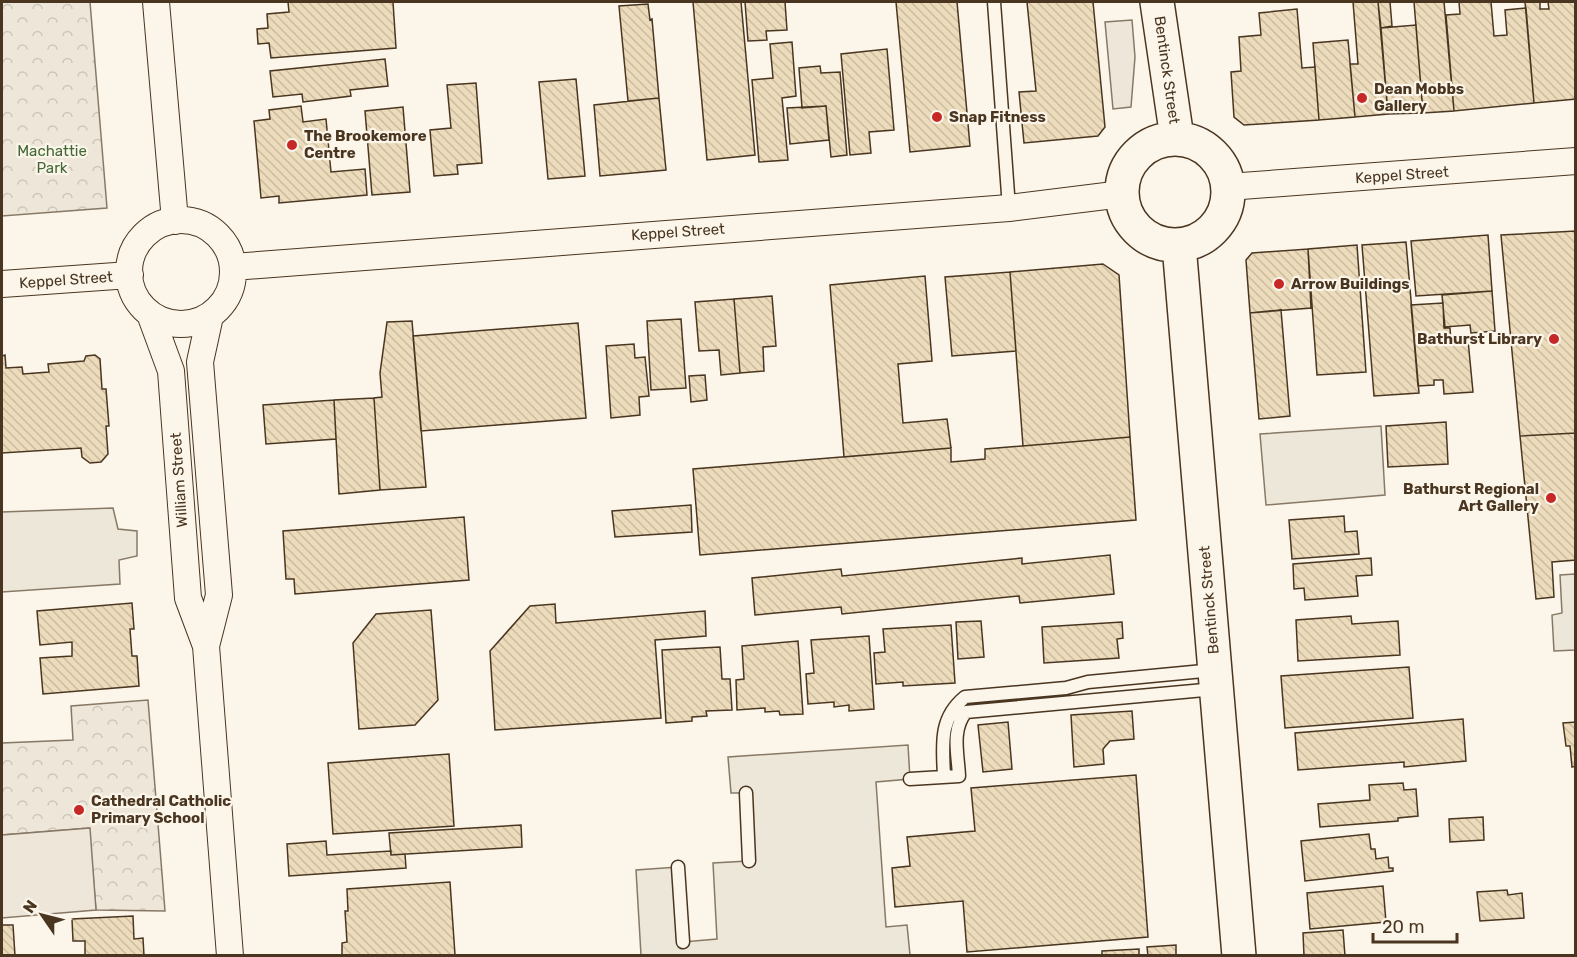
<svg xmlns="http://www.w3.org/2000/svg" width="1577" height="957" font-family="Rubik,sans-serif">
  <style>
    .park { fill: url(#park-crowns); stroke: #887966; stroke-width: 1.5 }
    .garden { fill: #ede6d9; stroke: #887966; stroke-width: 1.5 }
    .parking { fill: #ede7d9; stroke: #887966; stroke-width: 1.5 }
    .building { fill: url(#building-back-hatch); stroke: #4a3520; stroke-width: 1.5 }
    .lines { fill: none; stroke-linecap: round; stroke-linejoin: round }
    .lane-casing { stroke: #4a3520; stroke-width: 15 }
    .street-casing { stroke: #4a3520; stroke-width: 28 }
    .primary-casing { stroke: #4a3520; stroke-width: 36 }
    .lane { stroke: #fbf6e9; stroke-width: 12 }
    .street { stroke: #fbf6e9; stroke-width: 26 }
    .primary { stroke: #fbf6e9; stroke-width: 33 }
    .poi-dot { fill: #c62828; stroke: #fbf6e9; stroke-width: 2 }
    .labels { text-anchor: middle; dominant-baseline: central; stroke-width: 4.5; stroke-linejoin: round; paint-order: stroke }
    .street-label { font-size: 15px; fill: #4a3520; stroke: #fbf6e9 }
    .poi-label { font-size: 15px; font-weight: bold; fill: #4a3520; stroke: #fbf6e9; text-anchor: start }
    .park-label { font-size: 15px; fill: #436837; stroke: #fbf6e9 }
  </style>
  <defs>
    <pattern id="park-crowns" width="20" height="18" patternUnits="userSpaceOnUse" patternTransform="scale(1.5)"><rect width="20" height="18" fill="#ede6d9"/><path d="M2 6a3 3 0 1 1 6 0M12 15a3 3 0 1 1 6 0" fill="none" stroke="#cdc6ba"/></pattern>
    <pattern id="building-back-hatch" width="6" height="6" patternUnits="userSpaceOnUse" patternTransform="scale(1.5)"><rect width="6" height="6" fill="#ecdcbc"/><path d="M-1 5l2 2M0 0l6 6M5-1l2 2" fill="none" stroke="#ccbda1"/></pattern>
  </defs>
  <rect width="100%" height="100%" fill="#fbf6e9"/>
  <path class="park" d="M 2,2 L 90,2 L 107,208 L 2,216 Z
    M 148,700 L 165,911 L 96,910 L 89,828 L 2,835 L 2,743 L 73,740 L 71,706 Z"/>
  <path class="garden" d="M 1132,20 L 1135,57 L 1131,107 L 1113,109 L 1105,22 Z
    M 90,828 L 96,910 L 2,918 L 2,835 Z"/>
  <path class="parking" d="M 1381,426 L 1385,495 L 1266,505 L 1260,434 Z
    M 113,508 L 118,529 L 137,531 L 137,556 L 119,560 L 120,584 L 2,592 L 2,512 Z
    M 1575,574 L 1575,650 L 1554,651 L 1552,615 L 1562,613 L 1560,575 Z
    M 908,745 L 910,779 L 876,782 L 886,927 L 907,925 L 910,955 L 641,955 L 636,870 L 678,867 L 683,942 L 717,939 L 713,863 L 748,861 L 745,793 L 731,793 L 728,757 Z"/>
  <path class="building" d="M 288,2 L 393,2 L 396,48 L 271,58 L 269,43 L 258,44 L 257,29 L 268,28 L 267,14 L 289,12 Z
    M 693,2 L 741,2 L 755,155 L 707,160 Z
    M 745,2 L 785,2 L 787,30 L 766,31 L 767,40 L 748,41 Z
    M 896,2 L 957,2 L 970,146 L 910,152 Z
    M 1027,2 L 1093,2 L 1105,127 L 1098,136 L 1024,143 L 1019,92 L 1036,91 Z
    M 1353,2 L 1378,2 L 1388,114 L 1355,117 L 1350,64 L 1358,64 Z
    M 1378,2 L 1390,2 L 1392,26 L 1381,28 Z
    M 1414,2 L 1444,2 L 1454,111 L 1423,113 Z
    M 1459,2 L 1491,2 L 1494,36 L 1507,35 L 1505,10 L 1526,8 L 1534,103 L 1454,111 L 1446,15 L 1460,14 Z
    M 1525,2 L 1540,2 L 1540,9 L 1549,9 L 1548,2 L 1576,2 L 1576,99 L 1534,103 Z
    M 648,4 L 650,20 L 652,19 L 659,98 L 628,101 L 619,6 Z
    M 1297,9 L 1302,68 L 1315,67 L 1319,120 L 1244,125 L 1234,117 L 1231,72 L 1241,71 L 1239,37 L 1261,35 L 1259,13 Z
    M 1416,25 L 1423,113 L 1388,114 L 1381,28 Z
    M 1348,40 L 1355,117 L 1319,120 L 1313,43 Z
    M 792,42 L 796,96 L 782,98 L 788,160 L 759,162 L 752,80 L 773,78 L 770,44 Z
    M 887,49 L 894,130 L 869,132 L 871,153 L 850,155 L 841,54 Z
    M 385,59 L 388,86 L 350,90 L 351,96 L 303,102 L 302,94 L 273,97 L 270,71 Z
    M 820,66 L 821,73 L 840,72 L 847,155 L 831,157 L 826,106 L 802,108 L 799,68 Z
    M 576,79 L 585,176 L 548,179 L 539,82 Z
    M 476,83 L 482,163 L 457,165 L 458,174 L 434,176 L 430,130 L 451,128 L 447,85 Z
    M 659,98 L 666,170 L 600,176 L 594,105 Z
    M 301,106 L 303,122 L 326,119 L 331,172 L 365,169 L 367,195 L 279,203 L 279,196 L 261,198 L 254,121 L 270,119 L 269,110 Z
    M 826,106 L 829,140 L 790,144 L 787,108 Z
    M 403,107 L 410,192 L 372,195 L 365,111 Z
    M 1576,231 L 1576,433 L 1520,436 L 1501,235 Z
    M 1488,235 L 1492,291 L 1416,296 L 1411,241 Z
    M 1406,242 L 1419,393 L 1374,396 L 1362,245 Z
    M 1357,245 L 1366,372 L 1317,375 L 1308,249 Z
    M 1308,249 L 1311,308 L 1250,313 L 1246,260 L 1252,253 Z
    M 1103,264 L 1119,275 L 1130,437 L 1023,446 L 1010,272 Z
    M 1010,272 L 1016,351 L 952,356 L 945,277 Z
    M 925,276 L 932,361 L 898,364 L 903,423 L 947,419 L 951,448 L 844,457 L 830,285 Z
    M 1492,291 L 1495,331 L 1471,333 L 1470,325 L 1445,327 L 1442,295 Z
    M 772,296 L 776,346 L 763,347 L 764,371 L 740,373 L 734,299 Z
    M 734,299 L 740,373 L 721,375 L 719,350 L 699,351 L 695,302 Z
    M 1443,303 L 1444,328 L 1450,328 L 1451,342 L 1468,340 L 1473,392 L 1444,394 L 1443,380 L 1434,380 L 1434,385 L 1418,386 L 1411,305 Z
    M 1281,310 L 1290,416 L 1259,419 L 1250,313 Z
    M 681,319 L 686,388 L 651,390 L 647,321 Z
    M 412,321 L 426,487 L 380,490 L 374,398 L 382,397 L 380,373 L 387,322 Z
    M 578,323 L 586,418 L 421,431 L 413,336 Z
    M 634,344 L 635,358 L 645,357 L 649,396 L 639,397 L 640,415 L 611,418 L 606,346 Z
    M 5,355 L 6,368 L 22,367 L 23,374 L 49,372 L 48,364 L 84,361 L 86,356 L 95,355 L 100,359 L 102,389 L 106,389 L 109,426 L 106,426 L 108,454 L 101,462 L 90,463 L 82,457 L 81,448 L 2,453 L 2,356 Z
    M 705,375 L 707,400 L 691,402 L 689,376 Z
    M 374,398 L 380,490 L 339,494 L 334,400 Z
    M 334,400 L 336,439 L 266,444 L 263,405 Z
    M 1446,422 L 1448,464 L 1388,467 L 1386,426 Z
    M 1576,433 L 1576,560 L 1552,562 L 1554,597 L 1536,599 L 1520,436 Z
    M 1130,437 L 1136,520 L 700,555 L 693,469 L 951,448 L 951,462 L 985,459 L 985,449 Z
    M 691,505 L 692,532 L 615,537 L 612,511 Z
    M 1344,516 L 1345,532 L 1357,531 L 1359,554 L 1292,559 L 1289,520 Z
    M 464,517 L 469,580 L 295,594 L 294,579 L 286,579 L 283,531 Z
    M 1110,555 L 1114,594 L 1020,603 L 1019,596 L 842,614 L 841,607 L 755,615 L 752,578 L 841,569 L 842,576 L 1022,558 L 1022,564 Z
    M 1371,558 L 1372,575 L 1356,576 L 1358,596 L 1305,600 L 1304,588 L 1294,589 L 1293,564 Z
    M 132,603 L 134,629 L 130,629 L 132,656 L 137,656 L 139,686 L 43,694 L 40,658 L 72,656 L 72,642 L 40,645 L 37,611 Z
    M 555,604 L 556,623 L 705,611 L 706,636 L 655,640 L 661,718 L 495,730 L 490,651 L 530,606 Z
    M 431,610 L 438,700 L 415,725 L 359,729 L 353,643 L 376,614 Z
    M 1351,616 L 1352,624 L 1398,621 L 1400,655 L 1298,661 L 1296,620 Z
    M 981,621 L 984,657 L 958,659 L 956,622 Z
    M 1122,622 L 1123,638 L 1117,639 L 1119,658 L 1044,663 L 1042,627 Z
    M 951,625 L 955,683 L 903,686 L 903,682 L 876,684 L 874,653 L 885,652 L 883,629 Z
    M 869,636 L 874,709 L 849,711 L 849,705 L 834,707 L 834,702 L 808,704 L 806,674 L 814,673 L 811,640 Z
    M 798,641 L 803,714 L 780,715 L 779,711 L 765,712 L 765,708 L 737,710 L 736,680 L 744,679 L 742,646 Z
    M 720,647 L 722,679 L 730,679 L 732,710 L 706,711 L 707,716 L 692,717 L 692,721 L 666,723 L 662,650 Z
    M 1409,667 L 1413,718 L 1285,728 L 1281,676 Z
    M 1132,711 L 1134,739 L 1110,741 L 1103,749 L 1104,764 L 1074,767 L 1071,715 Z
    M 1463,719 L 1466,761 L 1404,767 L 1404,762 L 1298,770 L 1295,733 Z
    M 1008,722 L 1012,769 L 983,772 L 978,725 Z
    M 1576,722 L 1576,766 L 1572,767 L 1570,746 L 1566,746 L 1563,723 Z
    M 449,754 L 454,826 L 333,834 L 328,763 Z
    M 1136,775 L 1148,937 L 967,952 L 963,901 L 895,907 L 892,868 L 910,866 L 907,837 L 975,831 L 971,788 Z
    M 1403,783 L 1404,790 L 1416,789 L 1418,816 L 1398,818 L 1398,821 L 1320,827 L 1318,804 L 1370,800 L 1369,785 Z
    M 1483,817 L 1484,840 L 1450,842 L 1449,819 Z
    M 521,825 L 522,847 L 391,855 L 389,833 Z
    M 1369,834 L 1371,849 L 1375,849 L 1376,859 L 1388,857 L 1389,868 L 1393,868 L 1393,871 L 1305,881 L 1301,841 Z
    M 326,841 L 327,855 L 391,851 L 391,855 L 405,854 L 406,868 L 289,876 L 287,844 Z
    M 450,882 L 455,955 L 342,956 L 342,943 L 347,942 L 345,911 L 348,911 L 347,889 Z
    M 1383,886 L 1386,922 L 1310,929 L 1307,893 Z
    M 1507,890 L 1508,895 L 1522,893 L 1524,918 L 1480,921 L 1477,892 Z
    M 133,916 L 134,939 L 143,938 L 144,956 L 85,956 L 85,941 L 73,941 L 72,919 Z
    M 2,925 L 13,925 L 15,956 L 2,956 Z
    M 1343,930 L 1345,956 L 1304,956 L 1303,933 Z
    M 1176,945 L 1176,956 L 1148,956 L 1147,947 Z
    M 1139,949 L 1139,956 L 1102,956 L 1102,951 Z"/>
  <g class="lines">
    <g class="lane-casing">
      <path id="lane" d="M 994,2 L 1009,208
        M 944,777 C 943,746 938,719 965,697 L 1066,688 L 1088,682 L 1214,670
        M 910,779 L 959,776 C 958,754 951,730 966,712 L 1215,689
        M 746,793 L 749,861
        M 678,867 L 683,942"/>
    </g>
    <g class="street-casing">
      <path id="street" d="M 156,2 L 175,221
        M 1228,187 L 1576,161
        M129 272a52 52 0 1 1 104 0a52 52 0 1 1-104 0Z
        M 233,267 L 1009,208 L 1122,194
        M 2,284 L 130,275
        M 150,314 L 171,371 L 188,598 L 206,646 L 230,956
        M 206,646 L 219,595 L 200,362 L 210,316"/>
    </g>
    <g class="primary-casing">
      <path id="primary" d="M 1157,2 L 1177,138
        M1122 192a53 53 0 1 1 106 0a53 53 0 1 1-106 0Z
        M 1179,245 L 1239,956"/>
    </g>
    <use href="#lane" class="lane"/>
    <use href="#street" class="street"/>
    <use href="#primary" class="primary"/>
  </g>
  <g class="poi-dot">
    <circle cx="1362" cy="98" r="6"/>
    <circle cx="937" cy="117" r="6"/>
    <circle cx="292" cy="145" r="6"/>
    <circle cx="1279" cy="284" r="6"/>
    <circle cx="1554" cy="339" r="6"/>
    <circle cx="1551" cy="498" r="6"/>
    <circle cx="79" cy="810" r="6"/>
  </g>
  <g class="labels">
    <g class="street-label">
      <text transform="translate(1167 70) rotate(82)">Bentinck Street</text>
      <text transform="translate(1402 175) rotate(-4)">Keppel Street</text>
      <text transform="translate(678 232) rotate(-4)">Keppel Street</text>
      <text transform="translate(66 280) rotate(-4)">Keppel Street</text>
      <text transform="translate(179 480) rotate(-94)">William Street</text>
      <text transform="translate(1209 600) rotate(-95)">Bentinck Street</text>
    </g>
    <g class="poi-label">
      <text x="1374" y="89">Dean Mobbs<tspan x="1374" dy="17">Gallery</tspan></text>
      <text x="949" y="117">Snap Fitness</text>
      <text x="304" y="136">The Brookemore<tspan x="304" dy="17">Centre</tspan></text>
      <text x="1291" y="284">Arrow Buildings</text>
      <text x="1542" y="339" text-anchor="end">Bathurst Library</text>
      <text x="1539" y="489" text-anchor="end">Bathurst Regional<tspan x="1539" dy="17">Art Gallery</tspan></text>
      <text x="91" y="801">Cathedral Catholic<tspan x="91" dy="17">Primary School</tspan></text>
    </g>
    <g class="park-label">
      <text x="52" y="151">Machattie<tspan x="52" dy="17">Park</tspan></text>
    </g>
  </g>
  <rect width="1577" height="957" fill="none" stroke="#4a3520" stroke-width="6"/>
  <g transform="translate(42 915) rotate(305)" stroke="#fbf6e9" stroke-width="4.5" paint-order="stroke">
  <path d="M0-4.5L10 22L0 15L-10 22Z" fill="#4a3520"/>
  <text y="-9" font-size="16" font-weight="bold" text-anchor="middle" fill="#4a3520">N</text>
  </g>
  <path d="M1373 933v9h84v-9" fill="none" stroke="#4a3520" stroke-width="3"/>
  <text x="1382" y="933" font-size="18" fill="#4a3520" stroke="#fbf6e9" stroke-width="4.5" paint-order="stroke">20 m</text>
</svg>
